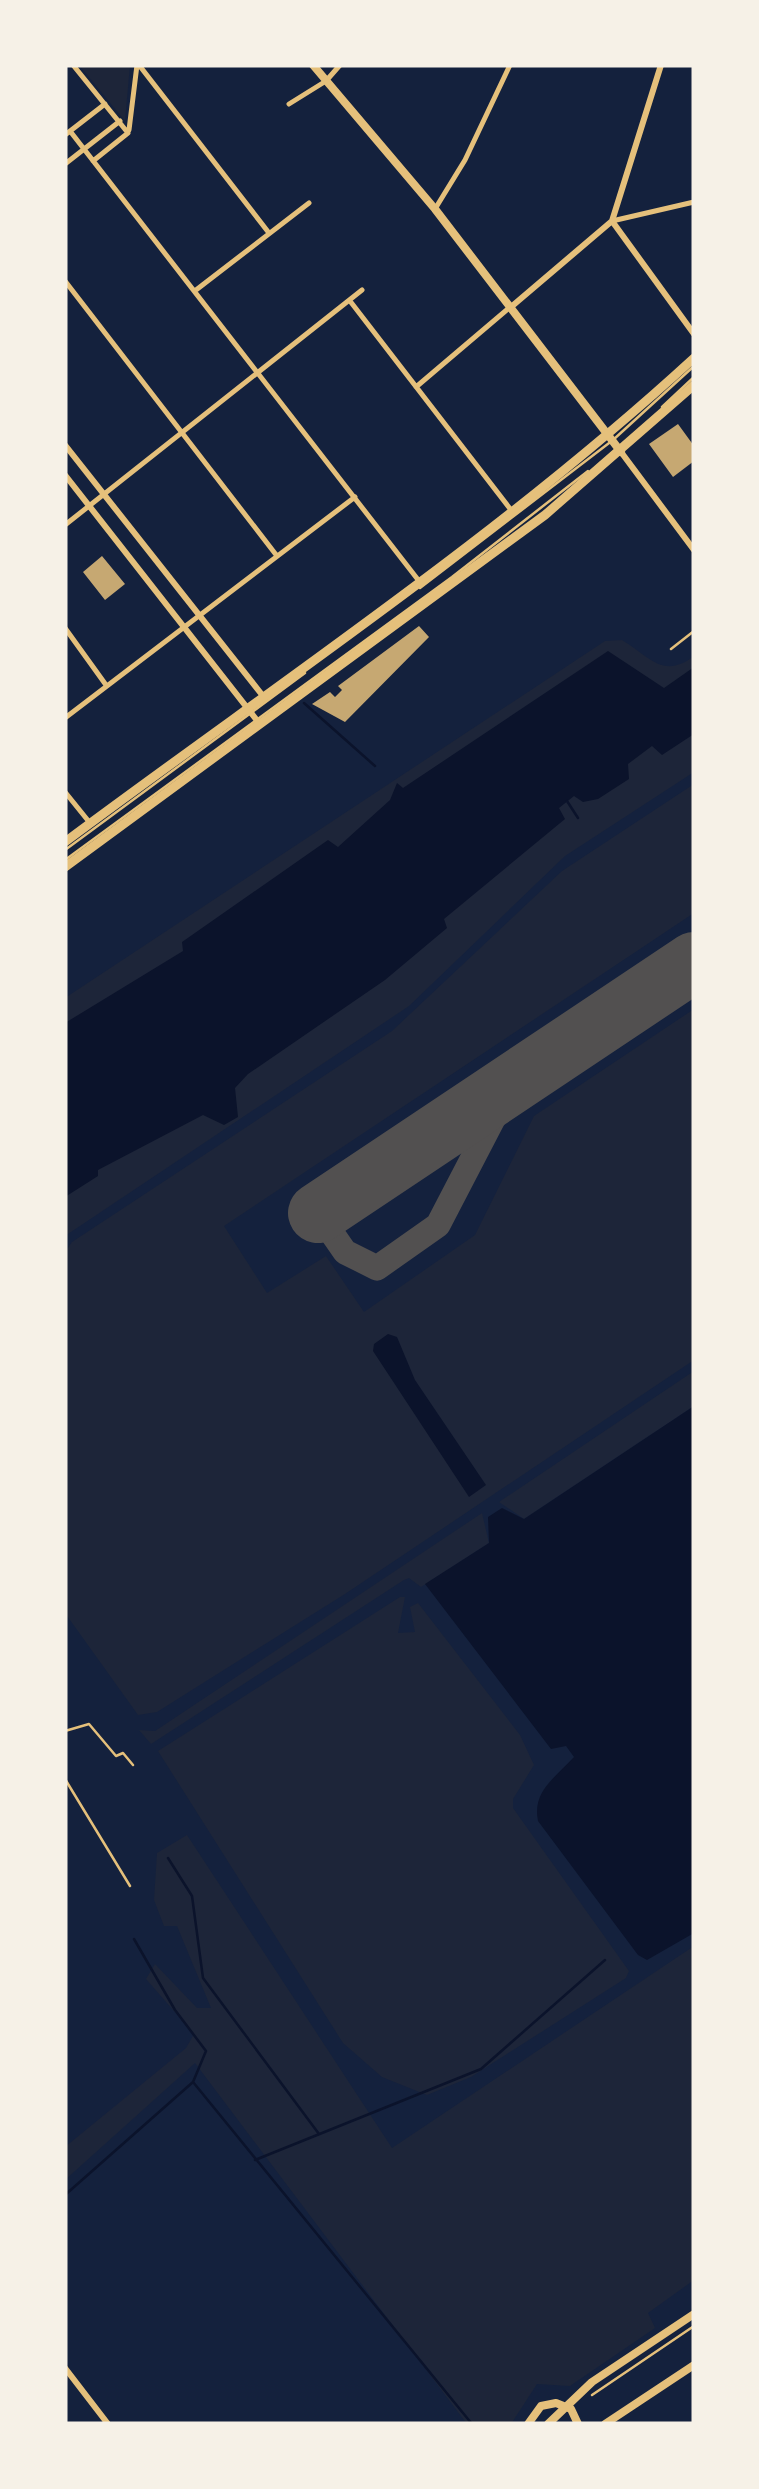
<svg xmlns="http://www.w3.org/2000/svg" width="759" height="2489" font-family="Manrope,sans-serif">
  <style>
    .green { fill: #1d2539 }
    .water { fill: #0b132b }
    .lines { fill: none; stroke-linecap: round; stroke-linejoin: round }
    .stream { stroke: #0b132b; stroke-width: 2.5 }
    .taxiway { stroke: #525050; stroke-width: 25 }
    .runway { stroke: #525050; stroke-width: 60 }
    .building { fill: #c6a872 }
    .path { stroke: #e5c07b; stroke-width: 2.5 }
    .service { stroke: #e5c07b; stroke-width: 2.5 }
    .minor { stroke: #e5c07b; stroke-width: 5 }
    .tertiary { stroke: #e5c07b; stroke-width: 6 }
    .secondary { stroke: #e5c07b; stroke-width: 8 }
    .primary { stroke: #e5c07b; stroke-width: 9 }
  </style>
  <rect width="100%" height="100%" fill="#14213d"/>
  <path class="green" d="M 79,65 L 130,65 L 125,121 Z
    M 622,640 C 649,656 663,680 694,656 L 694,772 L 565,856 L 409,1006 L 65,1236 L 65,998 L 605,641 Z
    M 694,784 L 694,913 L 224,1226 L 267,1293 L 326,1256 L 364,1312 L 475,1235 L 534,1116 L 694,1009 L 694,1360 L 345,1594 L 157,1712 L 138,1715 L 65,1613 L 65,1252 L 72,1242 L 392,1031 L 562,871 Z
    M 694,1371 L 694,1406 L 524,1519 L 499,1502 Z
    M 482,1513 L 489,1543 L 421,1587 L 409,1578 L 404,1580 L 151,1744 L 139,1730 L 155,1731 Z
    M 400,1597 L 405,1597 L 398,1633 L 415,1632 L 410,1607 L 418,1603 L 520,1735 L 534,1765 L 513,1799 L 513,1808 L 629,1971 L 626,1978 L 471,2077 L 427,2095 L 382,2077 L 343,2043 L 158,1751 Z
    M 187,1835 L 392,2148 L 694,1946 L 694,2280 L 648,2313 L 655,2328 L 570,2386 L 537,2384 L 511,2424 L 467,2424 L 195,2063 L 65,2180 L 65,2147 L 186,2048 L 194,2034 L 146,1979 L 155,1964 L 197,2008 L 211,2008 L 177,1926 L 164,1926 L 154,1900 L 157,1853 Z"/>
  <path class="water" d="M 608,651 L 664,688 L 694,667 L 694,734 L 662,755 L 652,746 L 628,764 L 629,779 L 598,799 L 583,802 L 574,796 L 559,808 L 565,819 L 444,919 L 447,928 L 385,980 L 248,1074 L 235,1088 L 238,1117 L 224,1125 L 203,1115 L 98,1170 L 98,1176 L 65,1197 L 65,1023 L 183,951 L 182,942 L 328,840 L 338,847 L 390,800 L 397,783 L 403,788 Z
    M 388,1334 L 397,1337 L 415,1380 L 486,1485 L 469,1497 L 373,1351 L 374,1344 Z
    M 694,1406 L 694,1933 L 647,1960 L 638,1955 L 538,1821 C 532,1791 555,1778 574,1757 L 566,1746 L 551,1749 L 425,1584 L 489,1543 L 488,1517 L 502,1508 L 524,1519 Z"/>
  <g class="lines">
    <path class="stream" d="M 304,703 L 375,766
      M 567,801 L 578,818
      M 168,1858 L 192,1896 L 203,1978 L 319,2134
      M 134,1939 L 175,2010 L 206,2051 L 193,2082
      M 255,2160 L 481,2069 L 605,1960
      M 65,2195 L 193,2082 L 472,2424"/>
    <path class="taxiway" d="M 318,1213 L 345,1252 L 377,1268 L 438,1225 L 504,1098 L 518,1082 L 594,1028"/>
    <path class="runway" d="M 318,1213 L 694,962"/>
  </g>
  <path class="building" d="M 678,424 L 694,446 L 694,461 L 673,477 L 649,444 Z
    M 102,556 L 125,584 L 105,600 L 83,572 Z
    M 419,626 L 429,637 L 345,722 L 312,704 L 330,692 L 335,697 L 342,690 L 338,686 Z"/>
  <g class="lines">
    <path class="path" d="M 592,2395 L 694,2326"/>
    <path class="service" d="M 662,407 L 694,377
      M 420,588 L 613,440 L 694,366
      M 671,649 L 694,631
      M 65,850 L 305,673
      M 65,860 L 452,577 L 588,471
      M 65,1731 L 89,1724 L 116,1756 L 123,1753 L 133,1765
      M 65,1779 L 130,1886"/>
    <path class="minor" d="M 73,65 L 128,133
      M 139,65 L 269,233
      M 289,104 L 326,81 L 340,65
      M 129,130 L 137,65
      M 70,131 L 419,581
      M 65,135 L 105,104
      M 93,161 L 128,133
      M 65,164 L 120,121
      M 435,209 L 465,160 L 510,65
      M 612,221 L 694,202
      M 65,281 L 277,556
      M 196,290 L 309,203
      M 350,301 L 511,510
      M 416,387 L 509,308
      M 65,525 L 362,290
      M 65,628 L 106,685
      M 65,718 L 355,497
      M 65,792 L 90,823"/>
    <path class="tertiary" d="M 612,221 L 661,65
      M 612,221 L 694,334
      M 511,307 L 612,221
      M 65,445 L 263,696
      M 621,452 L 694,550
      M 65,475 L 259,723
      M 65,2368 L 108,2424"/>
    <path class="secondary" d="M 313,65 L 435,209 L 621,452
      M 528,2424 L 541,2406 L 556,2403 L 571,2409 L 578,2424
      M 548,2424 L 592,2382 L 694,2314
      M 605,2424 L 694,2365"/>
    <path class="primary" d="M 65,842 C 277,684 499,537 694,358
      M 65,867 L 545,515 L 694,385"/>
  </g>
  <rect width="759" height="2489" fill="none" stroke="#f6f1e7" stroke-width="135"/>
</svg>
